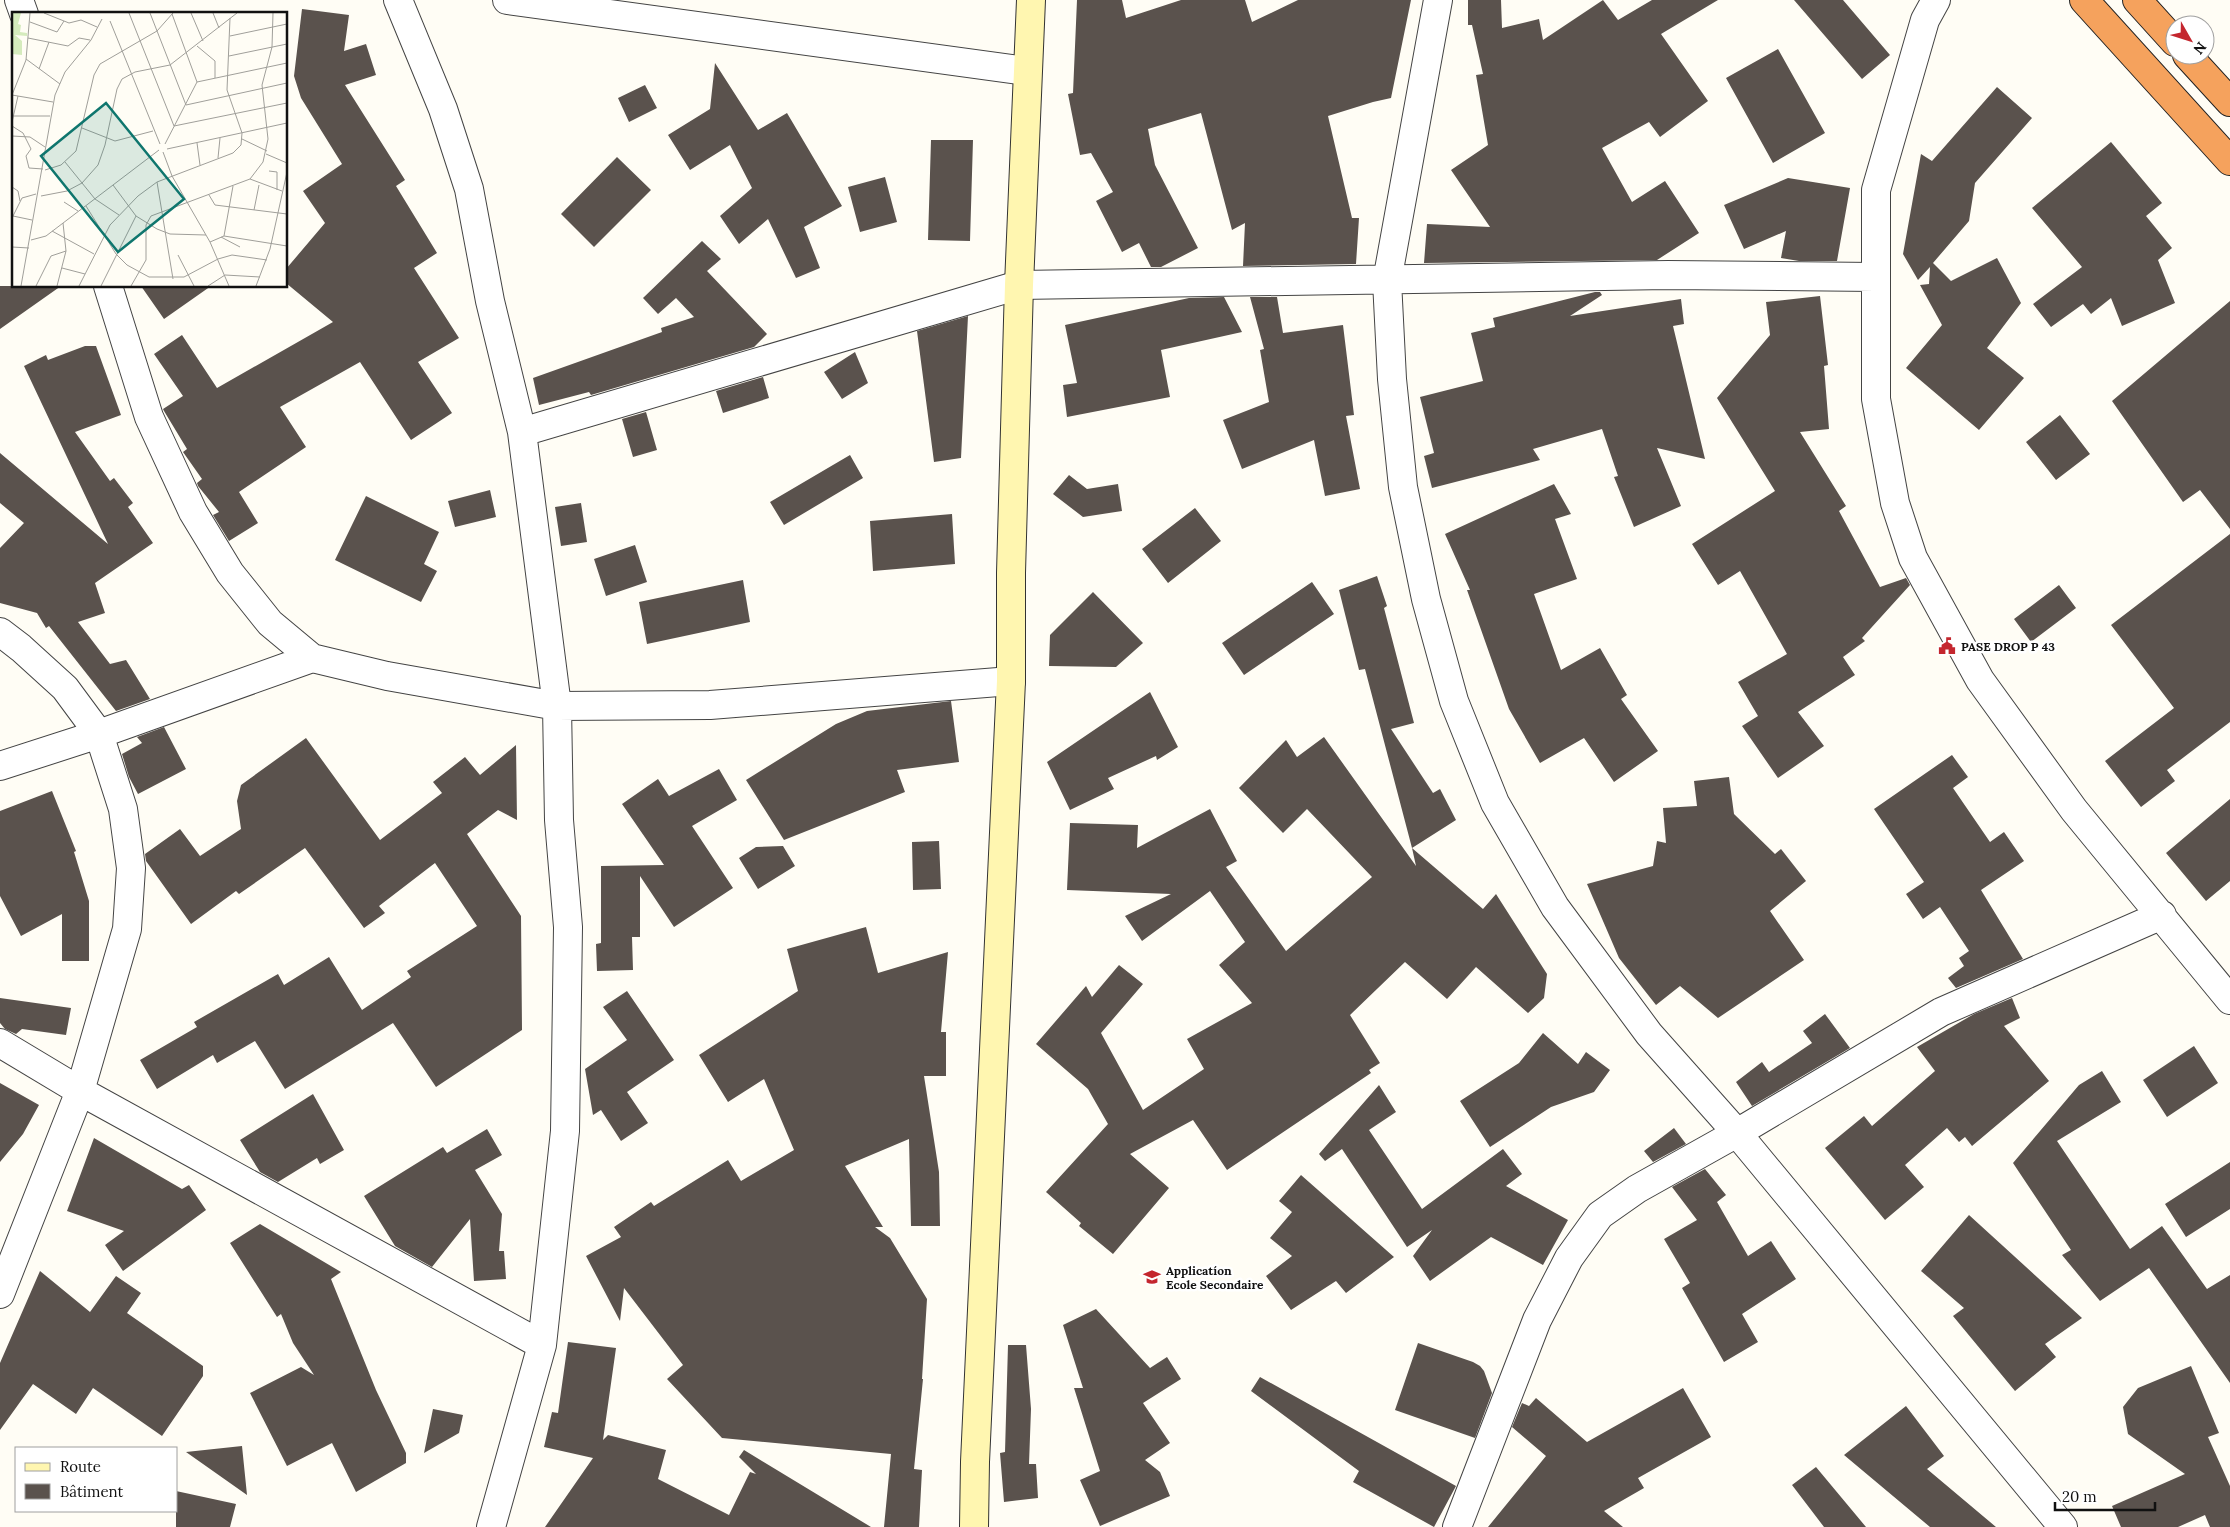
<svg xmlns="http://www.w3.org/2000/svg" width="2230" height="1527" font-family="Lora,serif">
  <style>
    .building { fill: #5a524d }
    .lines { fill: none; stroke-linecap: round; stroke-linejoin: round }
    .street-casing { stroke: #444; stroke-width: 30 }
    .secondary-casing { stroke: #333; stroke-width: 30 }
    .highway-casing { stroke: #222; stroke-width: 30 }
    .street { stroke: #fff; stroke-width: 28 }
    .secondary { stroke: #fff6b0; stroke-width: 28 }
    .highway { stroke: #f5a25d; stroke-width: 28 }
    .labels { text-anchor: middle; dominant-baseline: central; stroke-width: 5; stroke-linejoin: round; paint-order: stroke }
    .poi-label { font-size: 12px; font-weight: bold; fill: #111; stroke: #fff; text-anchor: start }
    .inset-road { fill: none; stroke: #a09f9a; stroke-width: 1 }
    .view { fill: #0f766e; fill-opacity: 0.15; stroke: #0f766e; stroke-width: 2.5 }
    .inset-edge { fill: none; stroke: #111; stroke-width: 2.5 }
  </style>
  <rect width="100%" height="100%" fill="#fffdf5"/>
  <path class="building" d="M 1077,0 L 1122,0 L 1126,18 L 1181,0 L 1245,0 L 1252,22 L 1298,0 L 1411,0 L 1391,98 L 1373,102 L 1328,116 L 1352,218 L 1359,218 L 1356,264 L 1243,266 L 1245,223 L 1232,230 L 1201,113 L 1148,129 L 1155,165 L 1198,248 L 1161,267 L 1151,267 L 1139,243 L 1122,252 L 1096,201 L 1113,192 L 1091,153 L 1080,155 L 1068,94 L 1073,93 Z
    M 1468,0 L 1501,0 L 1502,28 L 1539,19 L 1543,40 L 1603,0 L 1618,20 L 1652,0 L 1718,0 L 1661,34 L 1708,101 L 1660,137 L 1649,122 L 1602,148 L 1632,202 L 1665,181 L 1699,233 L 1657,260 L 1424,263 L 1427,224 L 1490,227 L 1451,170 L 1488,145 L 1476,75 L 1483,74 L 1472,25 L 1468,25 Z
    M 1794,0 L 1843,0 L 1890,55 L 1862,79 Z
    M 302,9 L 349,15 L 344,51 L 366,44 L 376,75 L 345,85 L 405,180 L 396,186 L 437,253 L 414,268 L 459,338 L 418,362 L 452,413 L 411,440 L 360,362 L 280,407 L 306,447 L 239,492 L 258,523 L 229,541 L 213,515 L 219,512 L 198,486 L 197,483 L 202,479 L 183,452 L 187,449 L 164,411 L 163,409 L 183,396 L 154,354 L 182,335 L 217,388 L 333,322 L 286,283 L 286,269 L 325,223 L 303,191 L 342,164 L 301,98 L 294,76 Z
    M 1778,49 L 1825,133 L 1773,163 L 1726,78 Z
    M 715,63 L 758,130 L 787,113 L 842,206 L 804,227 L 820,268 L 796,278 L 768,219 L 739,244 L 720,216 L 752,188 L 730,145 L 690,170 L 668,135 L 710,109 Z
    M 645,85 L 657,108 L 629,122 L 618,98 Z
    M 1997,87 L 2032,118 L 1975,183 L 1969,221 L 1933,263 L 1951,281 L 1997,258 L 2021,303 L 1987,348 L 2024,378 L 1979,430 L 1906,368 L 1942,325 L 1920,285 L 1929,284 L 1930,267 L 1918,280 L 1903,254 L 1921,154 L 1932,161 Z
    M 931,140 L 973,140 L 970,241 L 928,240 Z
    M 2111,142 L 2162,203 L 2146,216 L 2172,248 L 2158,260 L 2175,303 L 2122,326 L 2111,298 L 2091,314 L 2083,304 L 2051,327 L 2033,304 L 2082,267 L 2032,208 Z
    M 617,157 L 651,190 L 594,247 L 561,214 Z
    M 885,177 L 897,222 L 860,232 L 848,187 Z
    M 1788,178 L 1850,188 L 1837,261 L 1799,261 L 1781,258 L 1786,231 L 1744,249 L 1724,205 Z
    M 702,241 L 721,259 L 707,271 L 767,334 L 754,347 L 591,395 L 589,392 L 539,405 L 533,378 L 662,332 L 661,328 L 694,317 L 676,298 L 658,314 L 643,298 Z
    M 0,286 L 61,286 L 0,329 Z
    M 141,286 L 211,286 L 164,319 Z
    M 1595,292 L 1600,292 L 1602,295 L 1570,316 L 1681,299 L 1684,324 L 1673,326 L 1705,459 L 1657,448 L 1681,506 L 1634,527 L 1614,477 L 1618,476 L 1602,429 L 1533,449 L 1540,460 L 1432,488 L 1424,456 L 1434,453 L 1420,397 L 1483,381 L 1471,333 L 1495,327 L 1493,318 Z
    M 1820,296 L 1828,365 L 1824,366 L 1829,429 L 1800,432 L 1846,506 L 1839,511 L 1880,587 L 1906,578 L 1910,585 L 1862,638 L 1865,641 L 1843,657 L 1855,675 L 1798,712 L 1824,746 L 1778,778 L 1742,726 L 1758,716 L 1738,682 L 1787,654 L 1740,571 L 1718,585 L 1692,544 L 1775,491 L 1717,398 L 1770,335 L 1766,302 Z
    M 1224,297 L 1242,332 L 1161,350 L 1170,397 L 1067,417 L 1063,385 L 1077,383 L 1065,325 L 1189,298 Z
    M 1250,297 L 1277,297 L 1283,333 L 1343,325 L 1354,415 L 1346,416 L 1360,489 L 1325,496 L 1314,440 L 1242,469 L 1223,420 L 1269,402 L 1260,350 L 1264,349 Z
    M 2230,301 L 2230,529 L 2200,490 L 2183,502 L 2112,401 Z
    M 968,316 L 961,458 L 934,462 L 917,331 Z
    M 85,346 L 96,346 L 121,415 L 75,432 L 110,481 L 114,478 L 133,503 L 128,507 L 153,543 L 95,583 L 105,613 L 78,622 L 110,664 L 126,660 L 150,699 L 116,711 L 49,626 L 46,628 L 37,613 L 0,603 L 0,548 L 24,523 L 0,503 L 0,453 L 108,544 L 24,366 L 46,355 L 48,360 Z
    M 855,352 L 868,383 L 842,399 L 824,372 Z
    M 763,377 L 769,398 L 723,413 L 716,391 Z
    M 646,412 L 657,450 L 633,457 L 622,419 Z
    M 2060,415 L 2090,454 L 2056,480 L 2026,442 Z
    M 850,455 L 863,478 L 784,525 L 770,502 Z
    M 1069,475 L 1087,489 L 1118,484 L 1122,511 L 1083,517 L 1053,494 Z
    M 1554,484 L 1571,514 L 1555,519 L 1577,579 L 1534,594 L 1561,670 L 1600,648 L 1627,695 L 1621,699 L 1658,751 L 1614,782 L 1584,738 L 1540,763 L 1509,709 L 1467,590 L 1470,590 L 1445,534 Z
    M 490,490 L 496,517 L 455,527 L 448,501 Z
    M 366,496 L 439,532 L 424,564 L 437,571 L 421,602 L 335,560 Z
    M 581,503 L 587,542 L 561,546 L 555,507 Z
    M 1195,508 L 1221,541 L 1168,583 L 1142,549 Z
    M 952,514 L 955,564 L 873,571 L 870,521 Z
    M 2230,534 L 2230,722 L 2167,770 L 2175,781 L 2141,807 L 2105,761 L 2174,708 L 2111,625 Z
    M 635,545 L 647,582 L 606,596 L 594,559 Z
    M 1377,576 L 1387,606 L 1384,608 L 1414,723 L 1391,729 L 1433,793 L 1440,789 L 1456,820 L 1412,848 L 1365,669 L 1359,670 L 1339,590 Z
    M 743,580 L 750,622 L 647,644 L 639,602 Z
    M 1312,582 L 1334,614 L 1244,675 L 1222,643 Z
    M 2059,585 L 2076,608 L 2031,642 L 2014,619 Z
    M 1093,592 L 1143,643 L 1116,667 L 1049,666 L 1050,635 Z
    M 1150,692 L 1178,747 L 1157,760 L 1156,756 L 1108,778 L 1114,789 L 1070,810 L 1047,762 Z
    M 951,701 L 959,762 L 897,770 L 905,792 L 784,840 L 746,780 L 836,724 L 867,711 Z
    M 164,727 L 186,769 L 138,794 L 129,777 L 122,754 L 142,743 L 137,737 Z
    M 1324,737 L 1416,866 L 1412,848 L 1483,909 L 1496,894 L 1547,974 L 1544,998 L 1528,1013 L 1476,967 L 1447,999 L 1405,962 L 1350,1015 L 1380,1063 L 1369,1070 L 1371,1073 L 1227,1170 L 1193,1120 L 1130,1154 L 1169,1188 L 1113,1254 L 1079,1226 L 1081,1223 L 1046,1192 L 1108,1124 L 1088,1089 L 1036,1044 L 1086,986 L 1092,997 L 1119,965 L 1143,984 L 1101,1033 L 1143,1110 L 1204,1069 L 1187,1039 L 1252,1003 L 1219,965 L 1245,942 L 1210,891 L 1142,941 L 1125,916 L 1171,894 L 1067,890 L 1070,823 L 1138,825 L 1137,848 L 1210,809 L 1237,861 L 1226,867 L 1286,951 L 1372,877 L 1307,809 L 1283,833 L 1239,788 L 1286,740 L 1297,757 Z
    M 306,738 L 380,840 L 442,793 L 433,782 L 465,757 L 480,775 L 516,745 L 517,820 L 498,810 L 467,834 L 521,916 L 522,1030 L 436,1087 L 393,1023 L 285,1089 L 255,1041 L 217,1063 L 213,1055 L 157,1089 L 140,1060 L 197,1027 L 194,1022 L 278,974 L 284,985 L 329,957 L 362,1010 L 411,977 L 407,971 L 477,926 L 435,863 L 379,906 L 385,913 L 364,928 L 305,848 L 239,894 L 236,891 L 191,924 L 146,861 L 145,854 L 180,829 L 200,856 L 241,829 L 237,801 L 241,785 Z
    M 1952,755 L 1968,777 L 1953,788 L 1990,842 L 2004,832 L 2024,861 L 1981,890 L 2023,959 L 1956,988 L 1948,978 L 1964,966 L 1959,958 L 1969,951 L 1940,907 L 1923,919 L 1906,894 L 1924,882 L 1874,809 Z
    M 719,769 L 737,800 L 692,826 L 733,888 L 674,927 L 640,876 L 640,937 L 632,937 L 633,970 L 597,971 L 596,944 L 601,943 L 601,866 L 664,865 L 622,804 L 658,779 L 669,796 Z
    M 1729,777 L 1734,814 L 1775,854 L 1781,849 L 1806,881 L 1770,911 L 1804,960 L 1718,1018 L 1680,986 L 1656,1005 L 1619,958 L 1587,884 L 1653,866 L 1657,841 L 1666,843 L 1663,808 L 1697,806 L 1694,781 Z
    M 52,791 L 76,851 L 74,852 L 89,901 L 89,961 L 62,961 L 62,914 L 21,936 L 0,896 L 0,811 Z
    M 2230,799 L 2230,881 L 2206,901 L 2166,853 Z
    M 939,841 L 941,889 L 913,890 L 912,842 Z
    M 783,846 L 795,866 L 758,889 L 739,858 L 756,847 Z
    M 866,927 L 878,973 L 948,952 L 941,1032 L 946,1032 L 946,1076 L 924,1076 L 939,1172 L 940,1226 L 911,1226 L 909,1139 L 845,1166 L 883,1227 L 875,1227 L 890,1238 L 927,1299 L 922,1379 L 923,1379 L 914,1469 L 922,1470 L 919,1527 L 884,1527 L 891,1454 L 722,1438 L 667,1379 L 683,1365 L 624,1288 L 620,1321 L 586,1256 L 621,1237 L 614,1227 L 651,1202 L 654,1206 L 728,1160 L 741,1181 L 794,1150 L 764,1079 L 728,1102 L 699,1055 L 798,991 L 787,949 Z
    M 627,991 L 674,1060 L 627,1092 L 648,1123 L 621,1141 L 601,1110 L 593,1115 L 585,1069 L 627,1040 L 603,1007 Z
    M 0,998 L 71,1008 L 66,1035 L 22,1029 L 16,1034 L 5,1029 L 0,1023 Z
    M 2012,998 L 2020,1018 L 2004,1026 L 2049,1081 L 1972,1146 L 1965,1137 L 1959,1142 L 1947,1128 L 1905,1165 L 1924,1187 L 1885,1220 L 1825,1148 L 1864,1116 L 1872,1126 L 1935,1071 L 1917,1047 L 1974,1014 Z
    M 1825,1014 L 1850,1048 L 1752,1106 L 1736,1082 L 1762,1062 L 1769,1072 L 1812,1043 L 1803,1031 Z
    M 1543,1033 L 1578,1064 L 1586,1052 L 1610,1070 L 1594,1092 L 1551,1107 L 1490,1147 L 1460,1101 L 1519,1063 Z
    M 2194,1046 L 2218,1083 L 2167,1117 L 2143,1080 Z
    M 2102,1071 L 2121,1102 L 2057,1141 L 2130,1249 L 2162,1226 L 2207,1289 L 2230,1275 L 2230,1383 L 2149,1268 L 2100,1301 L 2062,1255 L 2071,1250 L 2013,1163 L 2079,1085 Z
    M 0,1083 L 39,1105 L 23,1134 L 0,1162 Z
    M 1379,1085 L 1396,1112 L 1369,1130 L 1422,1209 L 1503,1149 L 1522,1174 L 1506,1186 L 1568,1220 L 1543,1265 L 1491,1237 L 1430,1281 L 1413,1256 L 1432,1230 L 1407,1247 L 1342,1149 L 1325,1161 L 1319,1154 Z
    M 313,1094 L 344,1150 L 320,1164 L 317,1158 L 278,1182 L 260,1172 L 240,1140 Z
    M 1674,1128 L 1686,1144 L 1653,1162 L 1644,1151 Z
    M 487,1129 L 502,1155 L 475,1170 L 502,1214 L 499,1251 L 504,1251 L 506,1279 L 474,1281 L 470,1219 L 432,1267 L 395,1246 L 364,1196 L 443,1147 L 447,1153 Z
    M 94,1138 L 182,1189 L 189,1185 L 206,1210 L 123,1271 L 105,1245 L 124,1231 L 67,1211 Z
    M 2230,1162 L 2230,1209 L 2186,1237 L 2165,1204 Z
    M 1705,1169 L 1726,1195 L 1717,1202 L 1748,1256 L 1771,1241 L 1796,1279 L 1742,1314 L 1758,1342 L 1724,1362 L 1682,1288 L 1690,1283 L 1664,1239 L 1697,1220 L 1672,1187 Z
    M 1301,1175 L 1394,1257 L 1346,1293 L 1336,1281 L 1291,1310 L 1266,1276 L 1292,1256 L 1270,1238 L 1292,1212 L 1279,1201 Z
    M 1969,1215 L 2082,1318 L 2045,1344 L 2056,1357 L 2015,1391 L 1953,1316 L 1964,1308 L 1921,1271 Z
    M 260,1224 L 341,1272 L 331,1279 L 376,1390 L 406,1453 L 406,1463 L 356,1492 L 332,1443 L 287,1466 L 250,1393 L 301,1367 L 314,1375 L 293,1343 L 281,1314 L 277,1317 L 230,1243 Z
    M 40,1271 L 90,1312 L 116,1276 L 141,1293 L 127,1313 L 203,1366 L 203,1376 L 162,1436 L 93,1388 L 76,1414 L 33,1384 L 0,1430 L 0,1363 Z
    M 1096,1309 L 1150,1368 L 1167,1357 L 1181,1379 L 1143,1403 L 1170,1443 L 1145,1460 L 1160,1472 L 1170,1496 L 1100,1526 L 1080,1480 L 1100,1471 L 1074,1388 L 1083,1388 L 1063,1325 Z
    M 568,1342 L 616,1348 L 603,1440 L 608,1435 L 666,1450 L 658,1479 L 729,1515 L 750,1472 L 756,1474 L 739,1457 L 744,1450 L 871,1527 L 545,1527 L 593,1458 L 544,1447 L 552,1412 L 558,1413 Z
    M 1418,1343 L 1473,1362 L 1480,1366 L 1484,1371 L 1492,1393 L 1475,1438 L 1395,1410 Z
    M 1008,1345 L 1026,1345 L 1031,1409 L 1029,1464 L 1036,1464 L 1038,1498 L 1004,1502 L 1000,1453 L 1005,1452 Z
    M 2191,1366 L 2219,1433 L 2208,1437 L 2230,1486 L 2230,1527 L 2210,1527 L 2205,1515 L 2178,1527 L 2121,1527 L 2112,1506 L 2185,1474 L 2128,1434 L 2123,1407 L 2138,1388 Z
    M 1260,1377 L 1456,1486 L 1434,1527 L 1353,1482 L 1359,1471 L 1251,1391 Z
    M 1683,1388 L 1711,1437 L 1638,1478 L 1644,1488 L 1604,1511 L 1623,1527 L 1488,1527 L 1546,1456 L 1512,1427 L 1522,1403 L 1529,1406 L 1536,1398 L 1587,1442 Z
    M 1906,1406 L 1944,1456 L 1927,1469 L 1996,1527 L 1930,1527 L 1844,1455 Z
    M 433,1409 L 463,1415 L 459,1433 L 424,1453 Z
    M 242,1446 L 247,1495 L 186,1452 Z
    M 1816,1467 L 1866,1527 L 1824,1527 L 1792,1485 Z
    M 176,1491 L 236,1504 L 230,1527 L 176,1527 Z"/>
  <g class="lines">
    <g class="street-casing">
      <path id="street" d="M 19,0 L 24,14
        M 398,0 L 443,109 L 469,189 L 490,301 L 522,432 L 557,706 L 559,820 L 568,927 L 565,1131 L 542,1345 L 491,1527
        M 507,0 L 1027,71
        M 1438,0 L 1387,281 L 1392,379 L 1403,487 L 1426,599 L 1454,701 L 1495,803 L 1555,907 L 1649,1034 L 1737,1133 L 2063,1527
        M 1936,0 L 1925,20 L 1876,190 L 1876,399 L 1895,503 L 1913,558 L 1980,680 L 2074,810 L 2230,1000
        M 108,286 L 149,417 L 193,512 L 230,573 L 270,623 L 312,658 L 387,676 L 557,706 L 710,705 L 1011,681
        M 522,432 L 1019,285 L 1668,275 L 1875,277
        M 0,632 L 21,648 L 65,688 L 99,734 L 123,809 L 131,868 L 127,929 L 80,1091 L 0,1294
        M 0,766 L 99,734 L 312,658
        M 0,1043 L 80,1091 L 542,1345
        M 1457,1527 L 1537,1320 L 1569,1258 L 1600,1215 L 1637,1189 L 1737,1133 L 1941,1012 L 2162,915"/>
    </g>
    <g class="secondary-casing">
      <path id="secondary" d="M 974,1527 L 975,1462 L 1011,681 L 1011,573 L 1019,285 L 1031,0"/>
    </g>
    <g class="highway-casing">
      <path id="highway" d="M 2084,0 L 2230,161
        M 2137,0 L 2175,42
        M 2187,55 L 2230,102"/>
    </g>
    <use href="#street" class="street"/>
    <use href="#secondary" class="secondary"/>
    <use href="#highway" class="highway"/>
  </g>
  <defs>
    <g id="civic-bare" transform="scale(1.35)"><path d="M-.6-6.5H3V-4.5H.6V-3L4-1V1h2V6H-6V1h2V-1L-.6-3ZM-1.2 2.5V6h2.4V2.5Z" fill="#c4262e" stroke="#fff" stroke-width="2.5" paint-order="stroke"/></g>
    <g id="school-bare" transform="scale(1.35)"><path d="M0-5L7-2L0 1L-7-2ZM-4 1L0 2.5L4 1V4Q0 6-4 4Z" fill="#c4262e" stroke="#fff" stroke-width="2.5" paint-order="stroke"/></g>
  </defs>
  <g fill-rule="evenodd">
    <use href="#civic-bare" x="1947" y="646"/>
    <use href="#school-bare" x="1152" y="1277"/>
  </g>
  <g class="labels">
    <g class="poi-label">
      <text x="1961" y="646">PASE DROP P 43</text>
      <text x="1166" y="1270">Applicatíon<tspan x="1166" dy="14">Ecole Secondaire</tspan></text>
    </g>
  </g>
  <g transform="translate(12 12)">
    <rect width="275" height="275" fill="#fffdf5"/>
    <path d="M 0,1 L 9,1 L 6,12 L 9,13 L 8,20 L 15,21 L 15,24 L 3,23 L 10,29 L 10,43 L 0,42 Z" fill="#d5ebbd"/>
    <path class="inset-road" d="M 32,1 L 57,11 L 69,8 L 85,15M 117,1 L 162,114 L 275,91M 138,1 L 174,93 L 275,71M 179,1 L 191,29M 201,1 L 207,16M 98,9 L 148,132M 18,10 L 45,20 L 52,9M 218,24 L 275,12M 16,26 L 56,34 L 67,26 L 78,28M 185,34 L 203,49 L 203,66M 217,44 L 275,32M 14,47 L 48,72M 27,57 L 37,30M 185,70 L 275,51M 0,83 L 14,48 L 18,1M 0,83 L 41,90M 1,104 L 38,104M 0,110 L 6,84M 0,114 L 11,121 L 19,137 L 14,144M 70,116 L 103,129 L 141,119M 0,124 L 18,125 L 33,135M 230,127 L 255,139M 185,131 L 188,153M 153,132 L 185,70 L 160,2M 155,137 L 275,111M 151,140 L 160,164 L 198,230 L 217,274M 254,142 L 275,151M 14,144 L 17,156 L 31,157M 206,146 L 208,126M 53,150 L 83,187 L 107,203M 33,158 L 49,153 L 64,139 L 82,63 L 88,52 L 145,19 L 161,1M 257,159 L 265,160 L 265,178M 238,167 L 270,179M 145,170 L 161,267M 101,173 L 124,204 L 145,217 L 158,222 L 194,223M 0,175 L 6,179 L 8,189M 197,183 L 203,193 L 275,202M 29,184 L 55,179 L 70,171 L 86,153 L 93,133 L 105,77 L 110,67 L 123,60 L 158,53 L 225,1M 52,190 L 66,199M 74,194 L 104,242 L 115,253 L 137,265 L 172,265 L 206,247 L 220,243 L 255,248M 242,198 L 247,173M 1,204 L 20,208M 0,206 L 10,186 L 24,182M 40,219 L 82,242M 212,224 L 221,174M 209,225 L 228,235M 19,228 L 34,224 L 147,138M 198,230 L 212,224 L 275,234M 0,235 L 17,236M 166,243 L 182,274M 50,256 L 73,262M 9,274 L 43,83 L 53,60 L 79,28 L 90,7M 24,274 L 39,244 L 54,239M 45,274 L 54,239 L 51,211M 67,274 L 98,213 L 126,184 L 145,170 L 221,141 L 229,133 L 230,121 L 215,78 L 218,6M 89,274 L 124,204M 119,274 L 134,248 L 134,213 L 139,204 L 238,167 L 251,150 L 256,127 L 250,73 L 260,35 L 261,1M 196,274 L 213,263 L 248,265M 244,274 L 258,237 L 275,160"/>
    <path class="view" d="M 94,91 L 172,187 L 106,240 L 29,144 Z"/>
    <rect width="275" height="275" class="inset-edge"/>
  </g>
  <rect x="15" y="1447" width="162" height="65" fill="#ffffff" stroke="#a0a0a0"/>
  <rect x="25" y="1463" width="25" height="8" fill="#fff6b0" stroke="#a0a0a0"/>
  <text x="60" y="1472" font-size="15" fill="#111111">Route</text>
  <rect x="25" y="1484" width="25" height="15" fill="#5a524d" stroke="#a0a0a0"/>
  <text x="60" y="1497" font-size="15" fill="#111111">Bâtiment</text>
  <g transform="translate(2190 40) rotate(129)"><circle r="24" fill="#ffffff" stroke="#a0a0a0"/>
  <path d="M0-4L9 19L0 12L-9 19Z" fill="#c4262e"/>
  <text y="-8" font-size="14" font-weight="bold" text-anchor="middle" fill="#111111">N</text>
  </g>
  <path d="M2055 1502v8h100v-8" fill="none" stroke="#111111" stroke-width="2.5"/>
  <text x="2062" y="1502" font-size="15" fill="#111111" stroke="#ffffff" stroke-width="4" paint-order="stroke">20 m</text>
</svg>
